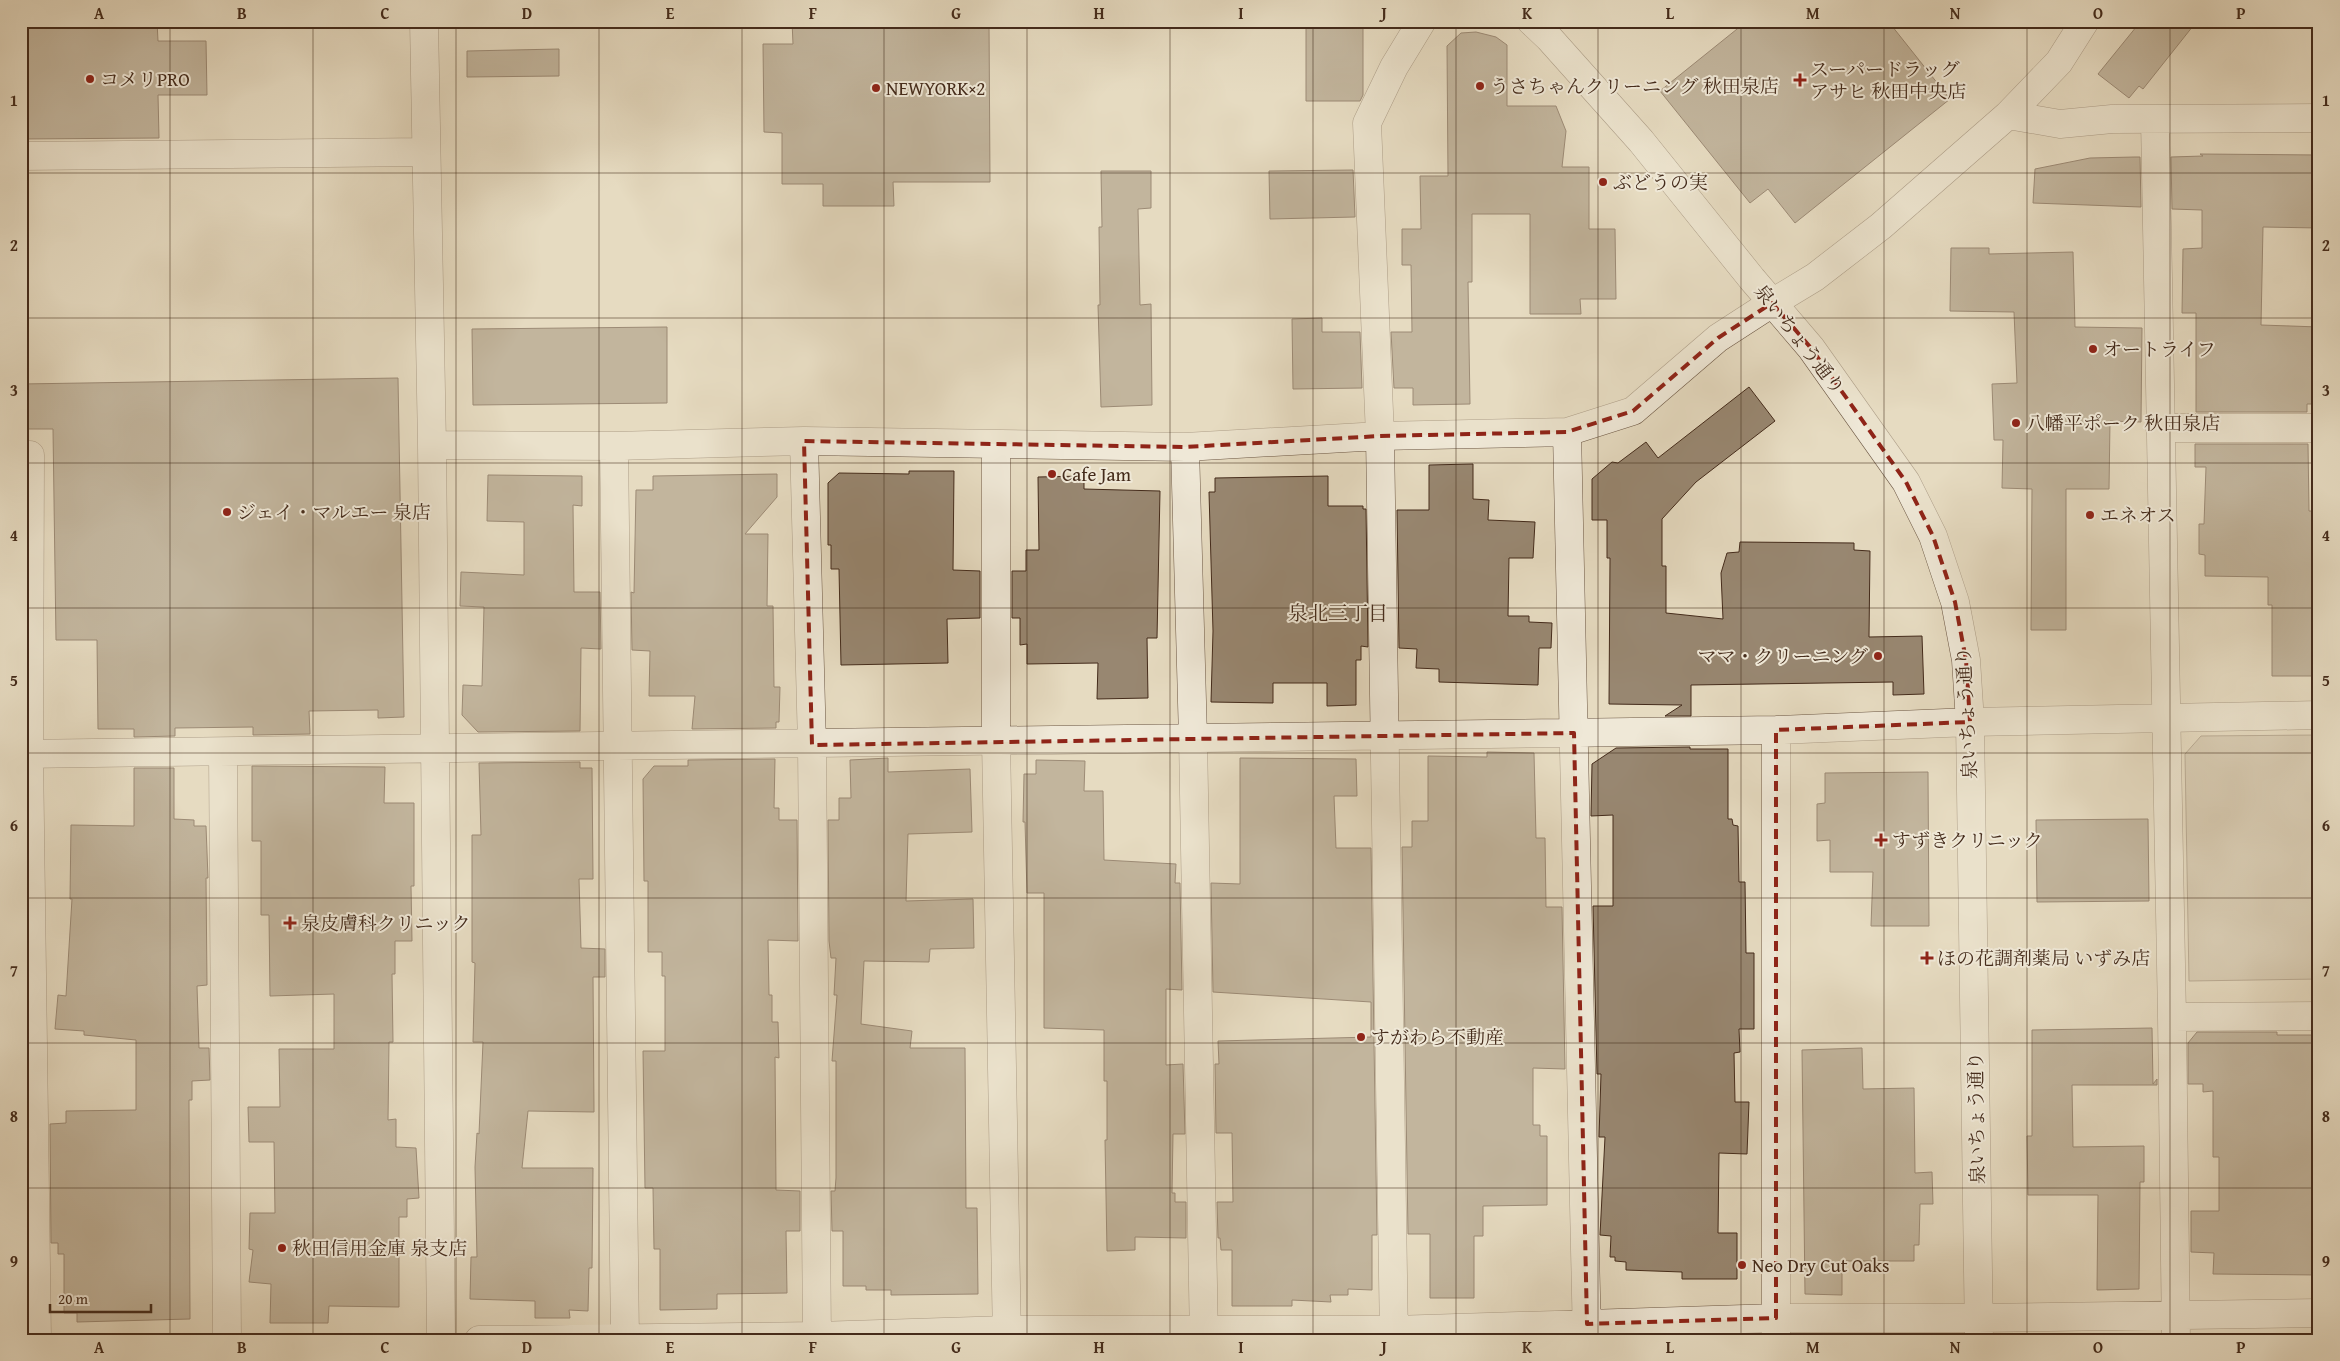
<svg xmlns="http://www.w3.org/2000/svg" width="2340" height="1361" font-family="'Gentium Book Plus','Noto Serif JP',serif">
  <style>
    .green { fill: #cabda5; stroke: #877460 }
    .building { fill: #988771; stroke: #442b1b }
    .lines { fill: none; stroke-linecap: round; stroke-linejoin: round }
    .minor-casing { stroke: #6c5744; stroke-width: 29 }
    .minor { stroke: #efe8d7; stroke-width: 28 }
    .marked { fill: none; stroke: #8f2418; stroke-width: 4; stroke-dasharray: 10 6; stroke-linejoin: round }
    .grid { fill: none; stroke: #442b1b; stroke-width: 1; stroke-opacity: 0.55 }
    .poi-dot { fill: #8f2418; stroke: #efe8d7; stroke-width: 2 }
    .labels { text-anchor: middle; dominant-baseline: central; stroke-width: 4; stroke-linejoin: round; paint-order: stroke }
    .poi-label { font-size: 19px; fill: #442b1b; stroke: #efe8d7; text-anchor: start }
    .street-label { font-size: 19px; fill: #442b1b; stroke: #efe8d7 }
    .neighbourhood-label { font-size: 20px; fill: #442b1b; stroke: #efe8d7 }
    .neatline { fill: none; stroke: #442b1b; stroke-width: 2 }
    .grid-label { font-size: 16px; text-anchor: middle; font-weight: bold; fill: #442b1b }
  </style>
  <rect width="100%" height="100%" fill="#e6dbc1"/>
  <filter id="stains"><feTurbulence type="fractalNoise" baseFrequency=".004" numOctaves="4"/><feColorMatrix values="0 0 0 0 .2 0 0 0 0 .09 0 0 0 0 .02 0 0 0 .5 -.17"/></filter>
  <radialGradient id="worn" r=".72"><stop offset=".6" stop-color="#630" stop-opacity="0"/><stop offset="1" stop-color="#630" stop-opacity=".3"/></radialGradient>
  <path class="green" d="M 2319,735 L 2319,979 L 2189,981 L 2185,754 L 2201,736 Z"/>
  <path class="building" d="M 21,21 L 157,21 L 158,41 L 206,41 L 207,95 L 158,95 L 159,138 L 21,139 Z
    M 792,21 L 989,21 L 990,182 L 893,182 L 894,206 L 823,206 L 823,184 L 782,184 L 782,133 L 764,132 L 763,44 L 793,44 Z
    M 1306,21 L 1363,21 L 1363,95 L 1360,101 L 1306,101 Z
    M 1747,21 L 1888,21 L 1950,99 L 1795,223 L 1768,189 L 1750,203 L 1660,91 Z
    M 2141,21 L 2197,21 L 2143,89 L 2139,86 L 2129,98 L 2098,74 Z
    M 1476,32 L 1496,37 L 1507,45 L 1507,106 L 1556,106 L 1566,131 L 1562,167 L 1589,167 L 1589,229 L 1615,229 L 1616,299 L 1580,299 L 1581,314 L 1530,314 L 1530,214 L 1472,214 L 1472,282 L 1468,282 L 1470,404 L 1413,405 L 1413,388 L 1394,388 L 1391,332 L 1412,332 L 1411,265 L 1402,265 L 1402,229 L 1421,229 L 1420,176 L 1448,176 L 1447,46 L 1461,33 Z
    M 559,49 L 559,76 L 467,77 L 467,51 Z
    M 2200,154 L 2319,155 L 2319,228 L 2263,227 L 2261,325 L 2319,327 L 2319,404 L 2307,404 L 2307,412 L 2196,412 L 2196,313 L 2182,313 L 2183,249 L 2202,248 L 2202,210 L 2172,209 L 2171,157 L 2203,156 Z
    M 2135,157 L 2140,157 L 2141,207 L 2033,203 L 2035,169 L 2090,158 Z
    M 1353,170 L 1355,217 L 1270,219 L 1269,171 Z
    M 1101,171 L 1151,171 L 1151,208 L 1138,209 L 1140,305 L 1151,304 L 1152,405 L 1101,407 L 1098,305 L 1100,305 L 1099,227 L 1102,227 Z
    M 1951,248 L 1989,248 L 1989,254 L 2073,252 L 2075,327 L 2142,328 L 2141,422 L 2110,421 L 2109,489 L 2066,489 L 2066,630 L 2031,630 L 2032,489 L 2002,488 L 2003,440 L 1994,440 L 1992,384 L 2017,383 L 2014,312 L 1950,311 Z
    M 1322,318 L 1322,332 L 1360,332 L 1362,388 L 1293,389 L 1292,319 Z
    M 667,327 L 667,403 L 473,405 L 472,329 Z
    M 398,378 L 404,717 L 378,718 L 378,710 L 309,711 L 310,734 L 253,735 L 253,727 L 175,728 L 175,736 L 134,737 L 134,729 L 98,729 L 97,640 L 56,640 L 53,429 L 21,429 L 21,384 Z
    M 1749,387 L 1775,421 L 1696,482 L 1662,519 L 1662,566 L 1666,566 L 1666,613 L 1723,619 L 1721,573 L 1727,553 L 1739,552 L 1740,542 L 1854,543 L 1854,550 L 1870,551 L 1869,637 L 1922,636 L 1924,694 L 1893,695 L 1893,682 L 1691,685 L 1691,716 L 1665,716 L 1682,705 L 1609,704 L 1610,558 L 1607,558 L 1607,520 L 1592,520 L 1592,479 L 1612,462 L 1618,463 L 1646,442 L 1658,458 Z
    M 2195,444 L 2308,444 L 2309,511 L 2319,511 L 2319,551 L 2314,551 L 2315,631 L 2319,631 L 2319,666 L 2313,666 L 2314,676 L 2272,676 L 2272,605 L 2268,605 L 2268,577 L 2205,576 L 2205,555 L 2199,554 L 2199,524 L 2204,524 L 2206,467 L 2195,467 Z
    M 1473,464 L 1473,499 L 1489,500 L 1488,520 L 1535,522 L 1533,558 L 1509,558 L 1508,616 L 1529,616 L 1529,622 L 1552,623 L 1551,648 L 1539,648 L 1538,685 L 1439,682 L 1439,669 L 1416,668 L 1417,649 L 1399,648 L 1397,510 L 1429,510 L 1429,465 Z
    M 909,471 L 954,471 L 953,570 L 980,571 L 980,618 L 947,619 L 948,663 L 841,665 L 839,569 L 831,569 L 831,545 L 828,545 L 828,483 L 839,473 L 909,474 Z
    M 777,474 L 777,497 L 745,534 L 768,534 L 767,606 L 773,606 L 774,687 L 780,687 L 779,722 L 776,722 L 776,728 L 692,729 L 695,696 L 649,696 L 650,651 L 632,650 L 631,592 L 634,593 L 636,490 L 653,490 L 653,476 Z
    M 488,475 L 582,476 L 582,506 L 573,505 L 574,592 L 600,592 L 601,649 L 581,648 L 580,731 L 478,732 L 462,715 L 463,685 L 482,686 L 484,607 L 460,606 L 461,572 L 524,575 L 524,522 L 487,521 Z
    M 1084,476 L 1084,489 L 1160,491 L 1157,638 L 1147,638 L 1148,698 L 1097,699 L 1098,663 L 1027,664 L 1027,644 L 1020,645 L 1020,618 L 1012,618 L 1012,571 L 1026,571 L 1026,550 L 1039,550 L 1038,477 Z
    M 1328,476 L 1328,506 L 1363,506 L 1363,509 L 1366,509 L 1368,647 L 1361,646 L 1361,660 L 1356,660 L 1356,705 L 1327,706 L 1327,683 L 1273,683 L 1273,703 L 1211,702 L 1213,631 L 1209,492 L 1215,492 L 1215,478 Z
    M 1690,747 L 1690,749 L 1728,749 L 1728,819 L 1732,819 L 1733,825 L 1738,826 L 1739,882 L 1745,882 L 1746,953 L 1754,953 L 1754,1029 L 1739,1029 L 1740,1052 L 1734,1053 L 1735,1102 L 1749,1102 L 1747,1154 L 1719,1153 L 1718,1233 L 1737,1233 L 1737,1279 L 1682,1279 L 1682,1272 L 1626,1270 L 1626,1262 L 1615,1261 L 1615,1257 L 1610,1257 L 1611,1236 L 1600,1235 L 1605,1137 L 1599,1137 L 1601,1074 L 1597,1074 L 1593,906 L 1613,906 L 1613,815 L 1591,816 L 1592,764 L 1616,748 Z
    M 1487,752 L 1534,753 L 1536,838 L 1545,838 L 1546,907 L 1562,907 L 1565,1069 L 1533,1068 L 1533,1125 L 1540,1125 L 1540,1136 L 1547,1136 L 1547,1205 L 1483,1206 L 1483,1236 L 1474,1236 L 1474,1298 L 1430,1298 L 1430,1234 L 1408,1234 L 1402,847 L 1412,847 L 1412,821 L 1428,821 L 1428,756 L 1487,757 Z
    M 888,758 L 888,772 L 970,769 L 972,832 L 908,834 L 906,901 L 973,899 L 974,948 L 930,949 L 929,962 L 864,961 L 861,1024 L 912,1031 L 910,1048 L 965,1048 L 966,1208 L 977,1208 L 978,1294 L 891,1295 L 891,1290 L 866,1290 L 866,1286 L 843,1286 L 843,1231 L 832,1231 L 831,1191 L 835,1191 L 836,1178 L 836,1061 L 832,1061 L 837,995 L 834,995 L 836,958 L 831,958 L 829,941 L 828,820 L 839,820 L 839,798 L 851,798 L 850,760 Z
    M 1240,758 L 1356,759 L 1357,796 L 1334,796 L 1336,848 L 1371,848 L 1377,1235 L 1372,1235 L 1372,1290 L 1348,1289 L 1348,1295 L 1330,1295 L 1331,1302 L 1292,1300 L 1292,1306 L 1232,1306 L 1232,1250 L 1221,1250 L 1220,1238 L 1218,1238 L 1217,1202 L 1233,1202 L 1232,1133 L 1216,1133 L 1215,1064 L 1219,1064 L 1218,1041 L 1371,1037 L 1371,1002 L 1213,992 L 1211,883 L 1240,884 Z
    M 775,759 L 774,808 L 779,808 L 779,820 L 797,820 L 798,941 L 768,940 L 769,995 L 772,995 L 772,1022 L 778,1022 L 779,1058 L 775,1057 L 776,1190 L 800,1191 L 800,1231 L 786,1231 L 787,1293 L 717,1294 L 717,1309 L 660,1310 L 660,1249 L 654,1249 L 653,1188 L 645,1188 L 643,1051 L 665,1051 L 665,976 L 662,976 L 662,952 L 648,952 L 648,881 L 644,881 L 643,779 L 654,766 L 688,766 L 688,760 Z
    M 1036,760 L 1085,761 L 1084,791 L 1103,791 L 1104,860 L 1176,864 L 1175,883 L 1180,883 L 1182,990 L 1166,989 L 1166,1065 L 1183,1064 L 1185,1134 L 1173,1134 L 1172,1193 L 1175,1193 L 1175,1202 L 1186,1202 L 1186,1238 L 1135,1237 L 1135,1250 L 1107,1251 L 1105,1140 L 1107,1140 L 1107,1081 L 1104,1081 L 1104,1030 L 1044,1028 L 1044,893 L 1027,893 L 1025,822 L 1023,822 L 1024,774 L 1036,774 Z
    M 580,762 L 580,768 L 592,768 L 593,879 L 579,879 L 581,948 L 605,949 L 605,977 L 593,977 L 594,1112 L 528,1111 L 522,1168 L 593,1168 L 592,1268 L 589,1268 L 588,1311 L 569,1310 L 570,1318 L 535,1318 L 535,1301 L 470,1299 L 471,1257 L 477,1257 L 475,1167 L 477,1133 L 479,1134 L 483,1042 L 473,1042 L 475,963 L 472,962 L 472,835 L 481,835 L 479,763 Z
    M 252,766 L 385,767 L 384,803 L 414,803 L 414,886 L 411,886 L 412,941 L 395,941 L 395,974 L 392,974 L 393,1042 L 389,1042 L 388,1120 L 396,1119 L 396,1147 L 416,1148 L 419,1198 L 407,1199 L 407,1217 L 399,1217 L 399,1307 L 329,1306 L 328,1323 L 270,1323 L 271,1284 L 249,1282 L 253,1250 L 249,1249 L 250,1213 L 275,1213 L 274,1142 L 249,1142 L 248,1107 L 280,1107 L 279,1049 L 334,1049 L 334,994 L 270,996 L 269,915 L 261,915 L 261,841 L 252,841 Z
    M 134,768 L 174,768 L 174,819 L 194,820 L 194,826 L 206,826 L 208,878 L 206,878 L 207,985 L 197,986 L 199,1048 L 209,1048 L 210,1080 L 192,1081 L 192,1100 L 189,1100 L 190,1319 L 77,1322 L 77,1313 L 64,1313 L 64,1254 L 58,1254 L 58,1243 L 51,1243 L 50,1124 L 66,1123 L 66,1111 L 136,1110 L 136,1040 L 84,1035 L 84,1031 L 55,1029 L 58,995 L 66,996 L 72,899 L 70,899 L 71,825 L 134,826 Z
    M 1928,772 L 1929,926 L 1871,926 L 1873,872 L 1830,872 L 1830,840 L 1817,841 L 1817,804 L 1825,803 L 1825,773 Z
    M 2148,819 L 2149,901 L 2037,902 L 2036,820 Z
    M 2152,1028 L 2153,1084 L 2157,1079 L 2157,1085 L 2072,1085 L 2073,1147 L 2144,1146 L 2144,1182 L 2140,1182 L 2139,1289 L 2097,1290 L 2098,1195 L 2028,1195 L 2027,1136 L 2032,1136 L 2032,1030 Z
    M 2197,1032 L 2277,1032 L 2277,1035 L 2319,1035 L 2319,1275 L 2213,1274 L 2214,1253 L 2191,1252 L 2191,1211 L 2219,1211 L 2219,1157 L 2213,1157 L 2213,1091 L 2203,1092 L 2203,1084 L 2188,1084 L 2188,1043 Z
    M 1862,1048 L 1863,1089 L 1914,1088 L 1915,1173 L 1932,1172 L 1933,1204 L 1920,1204 L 1919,1245 L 1914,1245 L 1914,1261 L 1842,1261 L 1842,1295 L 1805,1294 L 1802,1050 Z"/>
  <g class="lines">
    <g class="minor-casing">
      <path id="minor" d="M 424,21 L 432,445 L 441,1340
        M 1531,21 L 1549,38 L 1641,141 L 1752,279 L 1811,348 L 1906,482 L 1933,536 L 1955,602 L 1966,660 L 1970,722 L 1979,1340
        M 2008,115 L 2059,62 L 2085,21
        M 2155,120 L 2172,1017 L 2176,1340
        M 21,156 L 426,152
        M 2160,428 L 2319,428
        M 1567,432 L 1587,1340
        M 804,441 L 812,745 L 817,1340
        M 996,444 L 996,741 L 1007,1340
        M 432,445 L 614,446 L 804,441 L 1185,447 L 1380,436 L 1567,432 L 1633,411 L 1718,338 L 1772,303 L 1815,277 L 1881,226 L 2008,115 L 2060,124 L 2112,119 L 2319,118
        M 614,446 L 625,1340
        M 1185,447 L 1193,738 L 1204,1340
        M 21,455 L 30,455 L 29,754 L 37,1340
        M 1776,730 L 1776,1340
        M 223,752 L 227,1340
        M 21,754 L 1776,730 L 1970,722 L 2319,715
        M 2172,1017 L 2319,1016
        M 479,1340 L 817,1336 L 1007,1330 L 1394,1330 L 1776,1318 L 1978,1318 L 2319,1313
        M 1394,1340 L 1380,436 L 1367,123 L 1394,67 L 1422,21"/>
    </g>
    <use href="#minor" class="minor"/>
  </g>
  <path d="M0 0H2340V1361H0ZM 1772,303 L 1811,348 L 1906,482 L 1933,536 L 1955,602 L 1966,660 L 1970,722 L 1776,730 L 1776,1318 L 1587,1324 L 1574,733 L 812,745 L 804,441 L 1185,447 L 1380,436 L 1567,432 L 1633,411 L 1718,338 Z" fill="#e6dbc1" fill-opacity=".55" fill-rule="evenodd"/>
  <path class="marked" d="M 1772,303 L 1811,348 L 1906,482 L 1933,536 L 1955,602 L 1966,660 L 1970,722 L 1776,730 L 1776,1318 L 1587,1324 L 1574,733 L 812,745 L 804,441 L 1185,447 L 1380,436 L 1567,432 L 1633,411 L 1718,338 Z"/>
  <path class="grid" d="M 170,21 L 170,1340M 313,21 L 313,1340M 456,21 L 456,1340M 599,21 L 599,1340M 742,21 L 742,1340M 884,21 L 884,1340M 1027,21 L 1027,1340M 1170,21 L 1170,1340M 1313,21 L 1313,1340M 1456,21 L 1456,1340M 1598,21 L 1598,1340M 1741,21 L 1741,1340M 1884,21 L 1884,1340M 2027,21 L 2027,1340M 2170,21 L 2170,1340M 21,173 L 2319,173M 21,318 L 2319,318M 21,463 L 2319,463M 21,608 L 2319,608M 21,753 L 2319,753M 21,898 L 2319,898M 21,1043 L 2319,1043M 21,1188 L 2319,1188"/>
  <g class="poi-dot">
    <circle cx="90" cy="79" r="5"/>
    <path d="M1797.5 72.5h5v5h5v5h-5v5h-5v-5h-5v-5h5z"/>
    <circle cx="1480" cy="86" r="5"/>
    <circle cx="876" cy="88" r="5"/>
    <circle cx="1603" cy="182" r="5"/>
    <circle cx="2093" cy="349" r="5"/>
    <circle cx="2016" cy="423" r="5"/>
    <circle cx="1052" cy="474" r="5"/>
    <circle cx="227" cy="512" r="5"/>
    <circle cx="2090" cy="515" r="5"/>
    <circle cx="1878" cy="656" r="5"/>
    <path d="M1878.5 832.5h5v5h5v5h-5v5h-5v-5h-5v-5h5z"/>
    <path d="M287.5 915.5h5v5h5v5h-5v5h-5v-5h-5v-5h5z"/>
    <path d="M1924.5 950.5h5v5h5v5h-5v5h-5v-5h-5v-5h5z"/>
    <circle cx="1361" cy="1037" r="5"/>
    <circle cx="282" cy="1248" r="5"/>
    <circle cx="1742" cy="1265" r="5"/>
  </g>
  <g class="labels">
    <g class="poi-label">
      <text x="1810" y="69">スーパードラッグ<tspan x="1810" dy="22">アサヒ 秋田中央店</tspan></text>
      <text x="100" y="79">コメリPRO</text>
      <text x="1490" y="86">うさちゃんクリーニング 秋田泉店</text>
      <text x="886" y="88">NEWYORK×2</text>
      <text x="1613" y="182">ぶどうの実</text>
      <text x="2103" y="349">オートライフ</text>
      <text x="2026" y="423">八幡平ポーク 秋田泉店</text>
      <text x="1062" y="474">Cafe Jam</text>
      <text x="237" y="512">ジェイ・マルエー 泉店</text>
      <text x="2100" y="515">エネオス</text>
      <text x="1868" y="656" text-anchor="end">ママ・クリーニング</text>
      <text x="1892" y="840">すずきクリニック</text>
      <text x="301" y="923">泉皮膚科クリニック</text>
      <text x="1937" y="958">ほの花調剤薬局 いずみ店</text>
      <text x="1371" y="1037">すがわら不動産</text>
      <text x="292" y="1248">秋田信用金庫 泉支店</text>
      <text x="1752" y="1265">Neo Dry Cut Oaks</text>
    </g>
    <g class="street-label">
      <text transform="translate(1800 339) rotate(52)">泉いちょう通り</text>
      <text transform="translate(1966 713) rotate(-93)">泉いちょう通り</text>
      <text transform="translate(1976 1118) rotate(-91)">泉いちょう通り</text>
    </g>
    <g class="neighbourhood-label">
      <text x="1338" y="612">泉北三丁目</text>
    </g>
  </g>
  <rect width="2340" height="1361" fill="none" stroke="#e6dbc1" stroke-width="55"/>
  <path d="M50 1304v8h101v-8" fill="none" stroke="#442b1b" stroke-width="2.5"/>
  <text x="58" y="1304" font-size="15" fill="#442b1b" stroke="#efe8d7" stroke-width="4" paint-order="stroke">20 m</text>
  <rect x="28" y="28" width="2284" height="1306" class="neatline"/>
  <g class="grid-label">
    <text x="99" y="19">A</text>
    <text x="242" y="19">B</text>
    <text x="385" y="19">C</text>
    <text x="527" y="19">D</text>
    <text x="670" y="19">E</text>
    <text x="813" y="19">F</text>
    <text x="956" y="19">G</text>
    <text x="1099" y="19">H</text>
    <text x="1241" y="19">I</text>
    <text x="1384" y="19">J</text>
    <text x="1527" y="19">K</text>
    <text x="1670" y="19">L</text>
    <text x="1813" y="19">M</text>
    <text x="1955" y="19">N</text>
    <text x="2098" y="19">O</text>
    <text x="2241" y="19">P</text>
    <text x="14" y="106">1</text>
    <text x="2326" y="106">1</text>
    <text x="14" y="251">2</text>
    <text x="2326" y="251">2</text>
    <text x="14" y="396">3</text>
    <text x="2326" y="396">3</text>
    <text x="14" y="541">4</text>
    <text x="2326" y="541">4</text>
    <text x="14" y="686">5</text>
    <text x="2326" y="686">5</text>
    <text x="14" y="831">6</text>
    <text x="2326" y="831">6</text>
    <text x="14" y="976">7</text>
    <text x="2326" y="976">7</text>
    <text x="14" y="1122">8</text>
    <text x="2326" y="1122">8</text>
    <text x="14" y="1267">9</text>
    <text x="2326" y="1267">9</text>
    <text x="99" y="1353">A</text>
    <text x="242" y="1353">B</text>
    <text x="385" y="1353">C</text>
    <text x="527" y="1353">D</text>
    <text x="670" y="1353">E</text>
    <text x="813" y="1353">F</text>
    <text x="956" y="1353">G</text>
    <text x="1099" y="1353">H</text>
    <text x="1241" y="1353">I</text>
    <text x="1384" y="1353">J</text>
    <text x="1527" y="1353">K</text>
    <text x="1670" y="1353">L</text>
    <text x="1813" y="1353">M</text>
    <text x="1955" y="1353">N</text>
    <text x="2098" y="1353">O</text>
    <text x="2241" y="1353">P</text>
  </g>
  <rect width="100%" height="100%" filter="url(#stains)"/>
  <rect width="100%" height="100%" fill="url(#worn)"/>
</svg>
